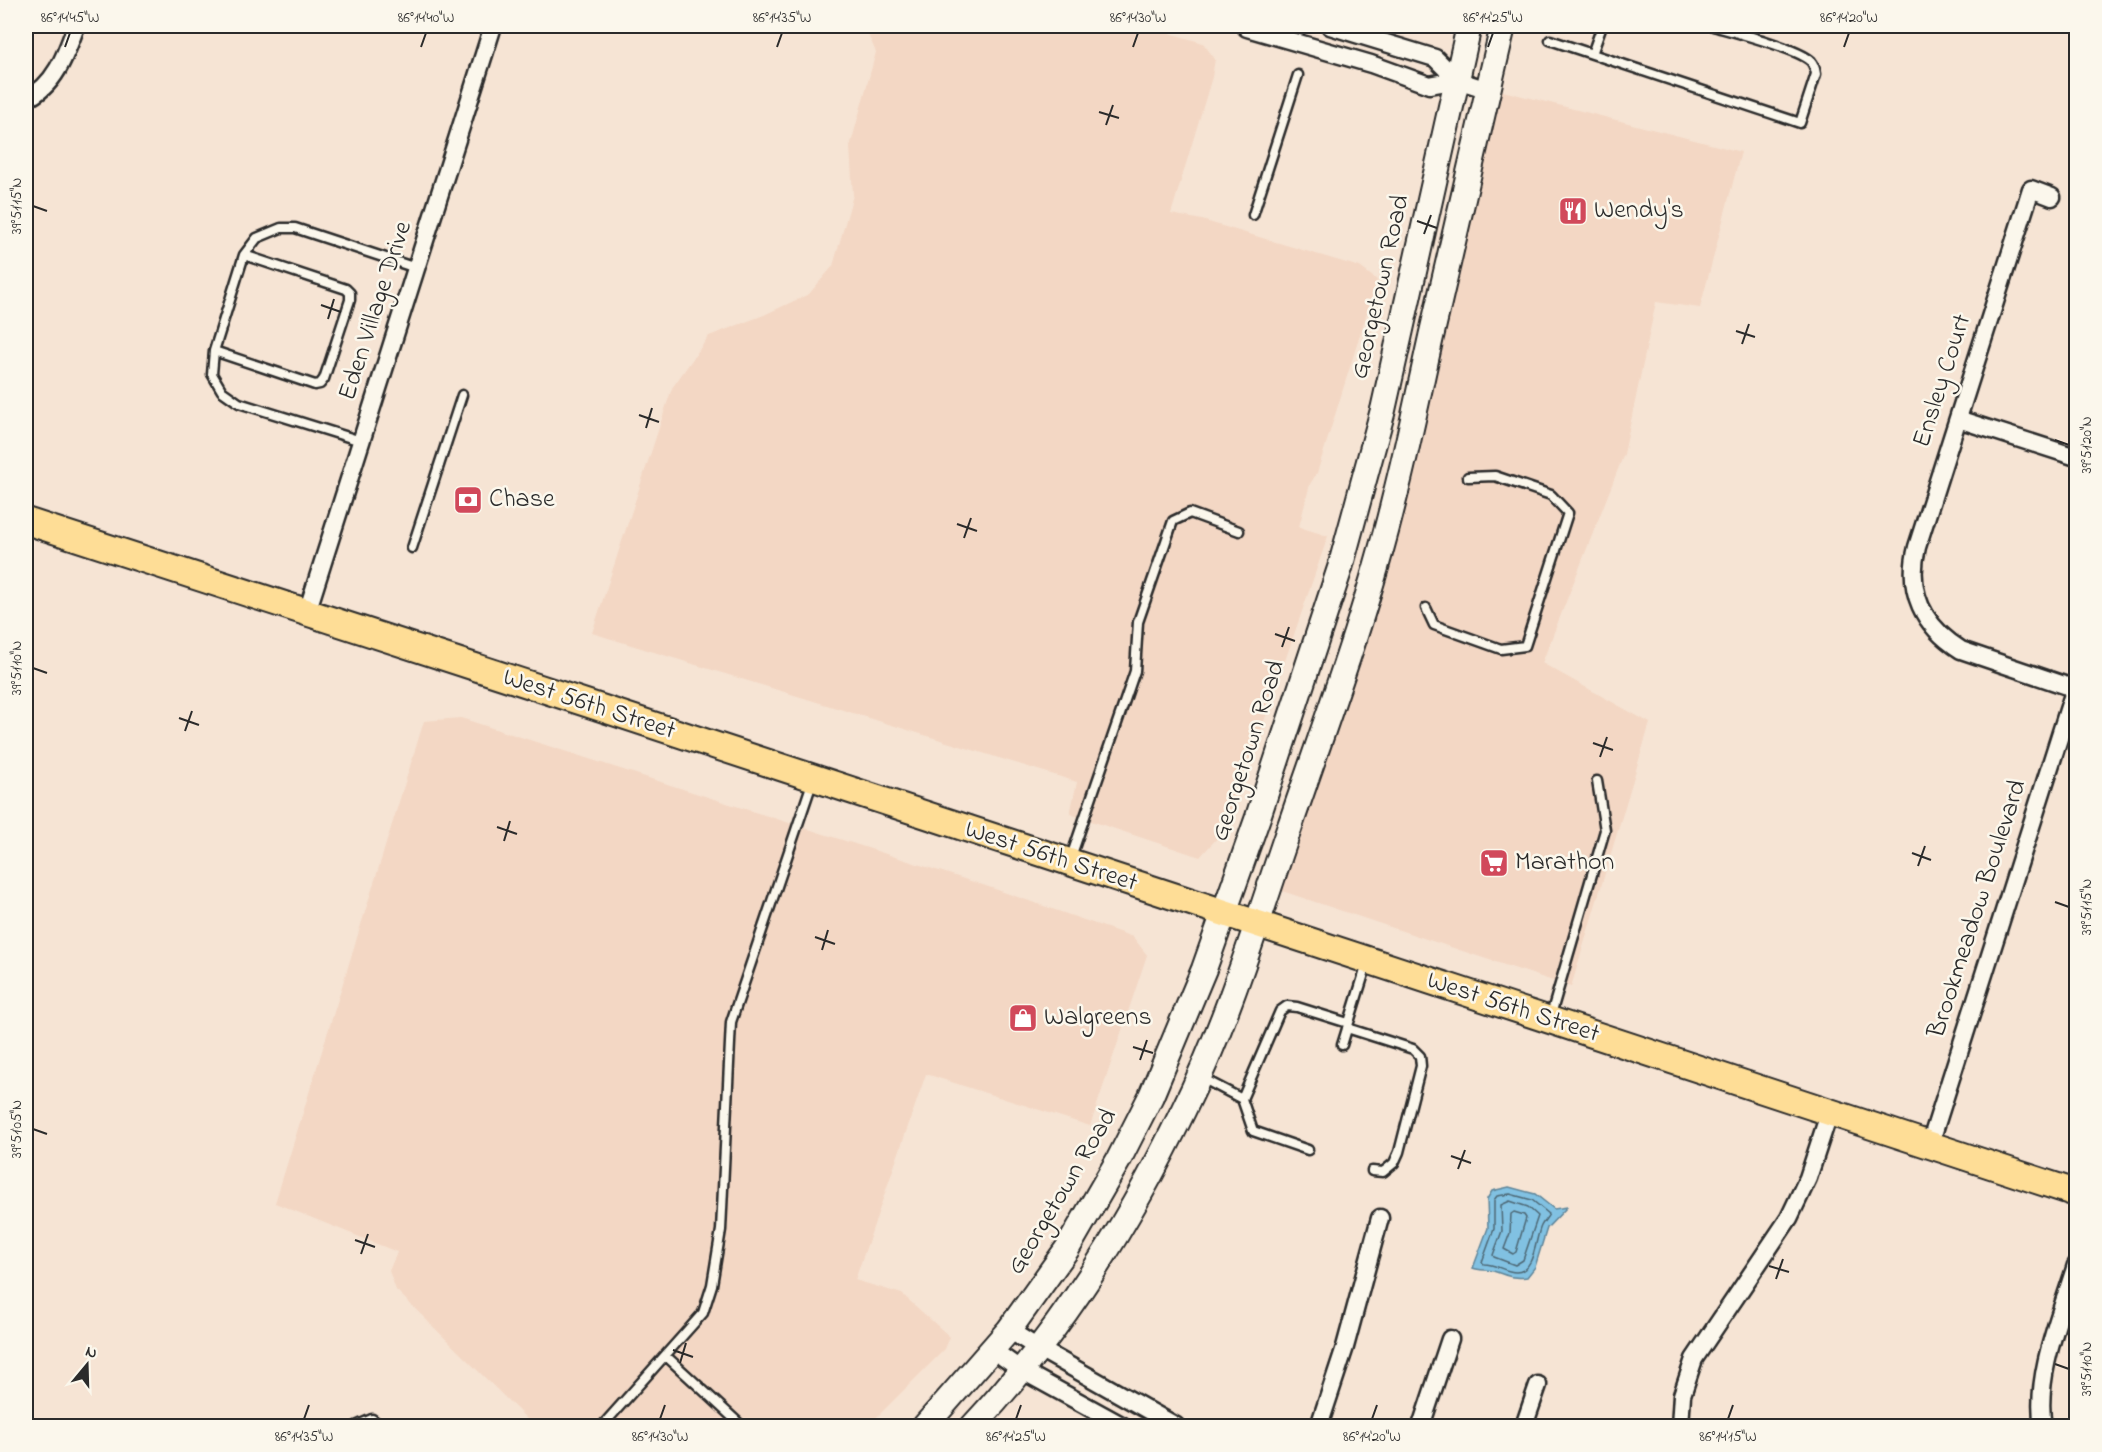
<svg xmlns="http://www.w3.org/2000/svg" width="2102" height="1452" font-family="'Indie Flower',sans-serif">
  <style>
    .built { fill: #f3d7c4 }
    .water { fill: #81c1e2; stroke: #5f8599; stroke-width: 1.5 }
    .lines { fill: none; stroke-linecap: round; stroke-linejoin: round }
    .shore { stroke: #4d6774; stroke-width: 1.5 }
    .service-casing { stroke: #2b2b2b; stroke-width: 13 }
    .minor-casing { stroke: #2b2b2b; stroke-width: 21 }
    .secondary-casing { stroke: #2b2b2b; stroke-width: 28 }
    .primary-casing { stroke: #2b2b2b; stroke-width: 30 }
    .service { stroke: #fbf7ec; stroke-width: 8 }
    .minor { stroke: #fbf7ec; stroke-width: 16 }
    .secondary { stroke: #fbf7ec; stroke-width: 24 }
    .primary { stroke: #fedd96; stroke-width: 26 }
    .ticks { fill: none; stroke: #2b2b2b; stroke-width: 2 }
    .labels { text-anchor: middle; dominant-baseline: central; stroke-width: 5; stroke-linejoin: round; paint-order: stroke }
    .poi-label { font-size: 26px; fill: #2b2b2b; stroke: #fbf7ec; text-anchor: start }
    .street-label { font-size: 26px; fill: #2b2b2b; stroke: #fbf7ec }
    .neatline { fill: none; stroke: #2b2b2b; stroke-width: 2 }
    .ticks-label { font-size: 15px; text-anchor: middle; fill: #2b2b2b }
  </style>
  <rect width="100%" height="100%" fill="#f6e4d4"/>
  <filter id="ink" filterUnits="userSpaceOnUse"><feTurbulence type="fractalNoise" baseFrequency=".0167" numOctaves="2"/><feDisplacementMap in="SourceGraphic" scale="12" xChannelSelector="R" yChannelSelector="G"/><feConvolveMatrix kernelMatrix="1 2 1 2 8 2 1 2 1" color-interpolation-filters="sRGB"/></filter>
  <g filter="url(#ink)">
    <path class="built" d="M 864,26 L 1146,26 L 1203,43 L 1215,59 L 1212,77 L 1171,214 L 1202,220 L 1360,267 L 1377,280 L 1317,473 L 1310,484 L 1299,527 L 1328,536 L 1228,826 L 1200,857 L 1070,814 L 1077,782 L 592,633 L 672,388 L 709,336 L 764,315 L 809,294 L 833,266 L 853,195 L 850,147 L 876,52 Z
      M 1499,90 L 1741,152 L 1700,308 L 1656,302 L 1624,454 L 1542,663 L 1650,723 L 1571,987 L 1282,891 L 1284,877 L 1385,570 L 1419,455 Z
      M 461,718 L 983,885 L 1133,937 L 1147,955 L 1090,1126 L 926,1074 L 855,1280 L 902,1294 L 950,1337 L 945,1349 L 868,1426 L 534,1426 L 396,1290 L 389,1271 L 397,1252 L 275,1203 L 424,721 Z"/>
    <path class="water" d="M 1509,1187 L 1535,1194 L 1554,1209 L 1567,1207 L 1547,1228 L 1535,1267 L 1527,1277 C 1511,1279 1507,1275 1493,1271 C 1486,1269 1480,1271 1473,1268 L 1488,1228 L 1487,1199 L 1492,1191 Z"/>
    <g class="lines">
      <path class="shore" d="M 1510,1194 L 1532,1200 L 1549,1214 C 1547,1218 1543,1222 1541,1226 C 1535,1239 1535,1272 1516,1272 C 1505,1272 1496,1264 1484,1264 L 1482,1262 L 1494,1229 L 1494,1200 L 1497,1196 Z
        M 1510,1201 L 1528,1207 L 1538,1216 L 1523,1260 L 1515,1265 L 1494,1257 L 1493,1255 L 1502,1231 L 1501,1205 Z
        M 1514,1212 L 1524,1215 L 1526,1218 L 1516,1252 L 1513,1254 L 1504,1249 L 1510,1233 L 1511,1214 Z"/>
      <g class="service-casing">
        <path id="service" d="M 1550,40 L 1800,123 L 1816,74 C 1815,69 1815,66 1811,61 C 1797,48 1734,32 1713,26
          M 1592,54 L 1602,26
          M 1253,215 L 1298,75
          M 214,351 L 315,385 L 320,384 L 324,379 L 350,300 L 350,293 L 346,289 L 244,255
          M 361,441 L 239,403 L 222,391 L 212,374 L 214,351 L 244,255 L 257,238 L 281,228 L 295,228 L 416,268
          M 412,548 L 462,395
          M 1426,608 L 1434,625 L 1501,649 L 1525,646 L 1568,513 L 1551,495 L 1495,476 L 1468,477
          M 1070,860 L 1135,671 L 1138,622 L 1173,521 L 1190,513 L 1239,531
          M 1550,1018 L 1605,830 L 1597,781
          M 1347,1028 L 1413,1049 L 1420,1056 L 1421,1066 L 1399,1152 L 1394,1163 L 1383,1172 L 1372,1171
          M 1342,1045 L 1367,964
          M 1200,1077 L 1242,1099 L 1253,1131 L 1308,1150
          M 1242,1099 L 1280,1011 L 1287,1006 L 1297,1007 L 1348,1023
          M 666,1356 L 742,1426
          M 356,1426 L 372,1419 L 381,1426
          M 602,1426 L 703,1313 L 712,1285 L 721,1230 L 731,1022 L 813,780"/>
      </g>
      <g class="minor-casing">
        <path id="minor" d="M 1245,26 L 1247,28 L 1371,64 L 1429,85 L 1457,80
          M 1330,26 L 1435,58 L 1457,80 L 1488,90
          M 26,99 C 55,86 66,54 76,26
          M 2052,197 L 2031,189 L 1917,547 C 1906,591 1923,626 1961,650 L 2076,689
          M 1958,419 L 2076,457
          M 307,612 L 493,26
          M 1930,1144 L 2075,688
          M 1009,1330 L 1038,1348 L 1176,1426
          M 993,1350 L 1021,1370 L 1123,1426
          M 1319,1426 L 1345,1347 L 1380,1218
          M 1421,1426 L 1450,1339
          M 1524,1426 L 1538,1385
          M 1680,1426 L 1682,1395 L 1694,1359 L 1789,1218 L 1808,1178 L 1830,1111
          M 2043,1426 C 2034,1376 2061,1314 2076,1265"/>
      </g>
      <g class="secondary-casing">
        <path id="secondary" d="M 925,1426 L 1009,1330 L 1067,1249 L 1119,1159 L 1151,1096 L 1204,969 L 1258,817 L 1340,568 L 1383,410 L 1469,26
          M 973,1426 C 1059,1334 1128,1225 1183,1111 C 1228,1020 1257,922 1290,826 C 1327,718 1367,611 1394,500 C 1408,446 1419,391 1431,337 C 1455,233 1479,129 1503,26"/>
      </g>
      <g class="primary-casing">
        <path id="primary" d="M 26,521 L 592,705 L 2076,1193"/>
      </g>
      <use href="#service" class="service"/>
      <use href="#minor" class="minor"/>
      <use href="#secondary" class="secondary"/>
      <use href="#primary" class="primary"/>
    </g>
  </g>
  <path class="ticks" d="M 65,47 L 70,33M 421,47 L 426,33M 777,47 L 782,33M 1133,47 L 1138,33M 1488,47 L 1493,33M 1844,47 L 1849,33M 1099,112 L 1119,118M 1106,125 L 1113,105M 33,206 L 47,211M 1417,221 L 1437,228M 1424,234 L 1431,215M 321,305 L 341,312M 328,319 L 334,299M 1736,331 L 1755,337M 1742,344 L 1749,324M 639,415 L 659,422M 646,428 L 652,408M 2055,440 L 2069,445M 957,524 L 977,531M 964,538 L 971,518M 1275,634 L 1295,641M 1282,647 L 1289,627M 33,668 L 47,673M 179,718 L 199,725M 185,731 L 192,711M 1593,743 L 1613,750M 1600,757 L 1607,737M 497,827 L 517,834M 504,841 L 510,821M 1912,853 L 1931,860M 1918,866 L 1925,846M 2055,902 L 2069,907M 815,937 L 835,944M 822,950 L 828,930M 1133,1047 L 1153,1053M 1140,1060 L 1147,1040M 33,1129 L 47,1134M 1451,1156 L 1471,1163M 1458,1169 L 1465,1150M 355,1240 L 375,1247M 361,1254 L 368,1234M 1769,1266 L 1789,1272M 1776,1279 L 1783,1259M 673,1350 L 693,1357M 680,1363 L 686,1343M 2055,1364 L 2069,1369M 304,1419 L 309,1405M 660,1419 L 665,1405M 1016,1419 L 1021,1405M 1372,1419 L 1377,1405M 1728,1419 L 1733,1405"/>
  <defs>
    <g id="restaurant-square" transform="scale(1.5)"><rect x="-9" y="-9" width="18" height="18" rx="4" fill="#d1495b" stroke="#fbf7ec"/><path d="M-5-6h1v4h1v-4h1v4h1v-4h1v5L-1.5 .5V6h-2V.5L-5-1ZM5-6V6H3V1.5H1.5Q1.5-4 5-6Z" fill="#fff"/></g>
    <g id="bank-square" transform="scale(1.5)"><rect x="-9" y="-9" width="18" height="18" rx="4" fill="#d1495b" stroke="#fbf7ec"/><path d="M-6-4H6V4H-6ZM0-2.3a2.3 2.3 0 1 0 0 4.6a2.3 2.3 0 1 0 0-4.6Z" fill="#fff"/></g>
    <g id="supermarket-square" transform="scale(1.5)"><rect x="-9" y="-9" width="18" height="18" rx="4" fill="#d1495b" stroke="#fbf7ec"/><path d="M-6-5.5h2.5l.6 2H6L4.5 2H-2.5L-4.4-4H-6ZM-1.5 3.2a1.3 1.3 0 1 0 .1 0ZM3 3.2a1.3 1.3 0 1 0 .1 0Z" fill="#fff"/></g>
    <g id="shop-square" transform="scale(1.5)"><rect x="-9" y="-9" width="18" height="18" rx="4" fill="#d1495b" stroke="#fbf7ec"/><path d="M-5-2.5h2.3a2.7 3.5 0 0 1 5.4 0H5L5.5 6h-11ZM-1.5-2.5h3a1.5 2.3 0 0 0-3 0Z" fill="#fff"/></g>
  </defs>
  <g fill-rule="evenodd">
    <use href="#restaurant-square" x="1573" y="211"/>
    <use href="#bank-square" x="468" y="500"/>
    <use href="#supermarket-square" x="1494" y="863"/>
    <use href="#shop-square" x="1023" y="1018"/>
  </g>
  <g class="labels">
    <g class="poi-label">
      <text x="1594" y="211">Wendy's</text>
      <text x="489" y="500">Chase</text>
      <text x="1515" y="863">Marathon</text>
      <text x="1044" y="1018">Walgreens</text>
    </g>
    <g class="street-label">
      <text transform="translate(1381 287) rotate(-77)">Georgetown Road</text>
      <text transform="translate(376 311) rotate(-72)">Eden Village Drive</text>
      <text transform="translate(1943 381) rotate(-72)">Ensley Court</text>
      <text transform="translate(589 705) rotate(18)">West 56th Street</text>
      <text transform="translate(1249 751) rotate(-72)">Georgetown Road</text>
      <text transform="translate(1051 857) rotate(18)">West 56th Street</text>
      <text transform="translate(1978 909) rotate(-72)">Brookmeadow Boulevard</text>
      <text transform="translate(1513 1008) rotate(18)">West 56th Street</text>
      <text transform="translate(1063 1192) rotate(-59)">Georgetown Road</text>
    </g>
  </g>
  <rect width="2102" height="1452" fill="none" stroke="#fbf7ec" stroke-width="66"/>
  <g transform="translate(87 1365) rotate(19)" stroke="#fbf7ec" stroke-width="4.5" paint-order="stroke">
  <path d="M0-4.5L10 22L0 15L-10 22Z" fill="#2b2b2b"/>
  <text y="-9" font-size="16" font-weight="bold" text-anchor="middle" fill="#2b2b2b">N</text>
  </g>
  <rect x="33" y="33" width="2036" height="1386" class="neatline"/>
  <g class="ticks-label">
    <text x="70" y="22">86°14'45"W</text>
    <text x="426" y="22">86°14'40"W</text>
    <text x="782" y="22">86°14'35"W</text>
    <text x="1138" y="22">86°14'30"W</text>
    <text x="1493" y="22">86°14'25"W</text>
    <text x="1849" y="22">86°14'20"W</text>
    <text transform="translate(16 206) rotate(-90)" y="5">39°51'15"N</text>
    <text transform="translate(2086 445) rotate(-90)" y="5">39°51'20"N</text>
    <text transform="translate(16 668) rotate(-90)" y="5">39°51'10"N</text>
    <text transform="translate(2086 907) rotate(-90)" y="5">39°51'15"N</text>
    <text transform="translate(16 1129) rotate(-90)" y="5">39°51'05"N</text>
    <text transform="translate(2086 1369) rotate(-90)" y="5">39°51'10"N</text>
    <text x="304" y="1441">86°14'35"W</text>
    <text x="660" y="1441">86°14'30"W</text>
    <text x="1016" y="1441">86°14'25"W</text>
    <text x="1372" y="1441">86°14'20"W</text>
    <text x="1728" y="1441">86°14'15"W</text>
  </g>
</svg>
